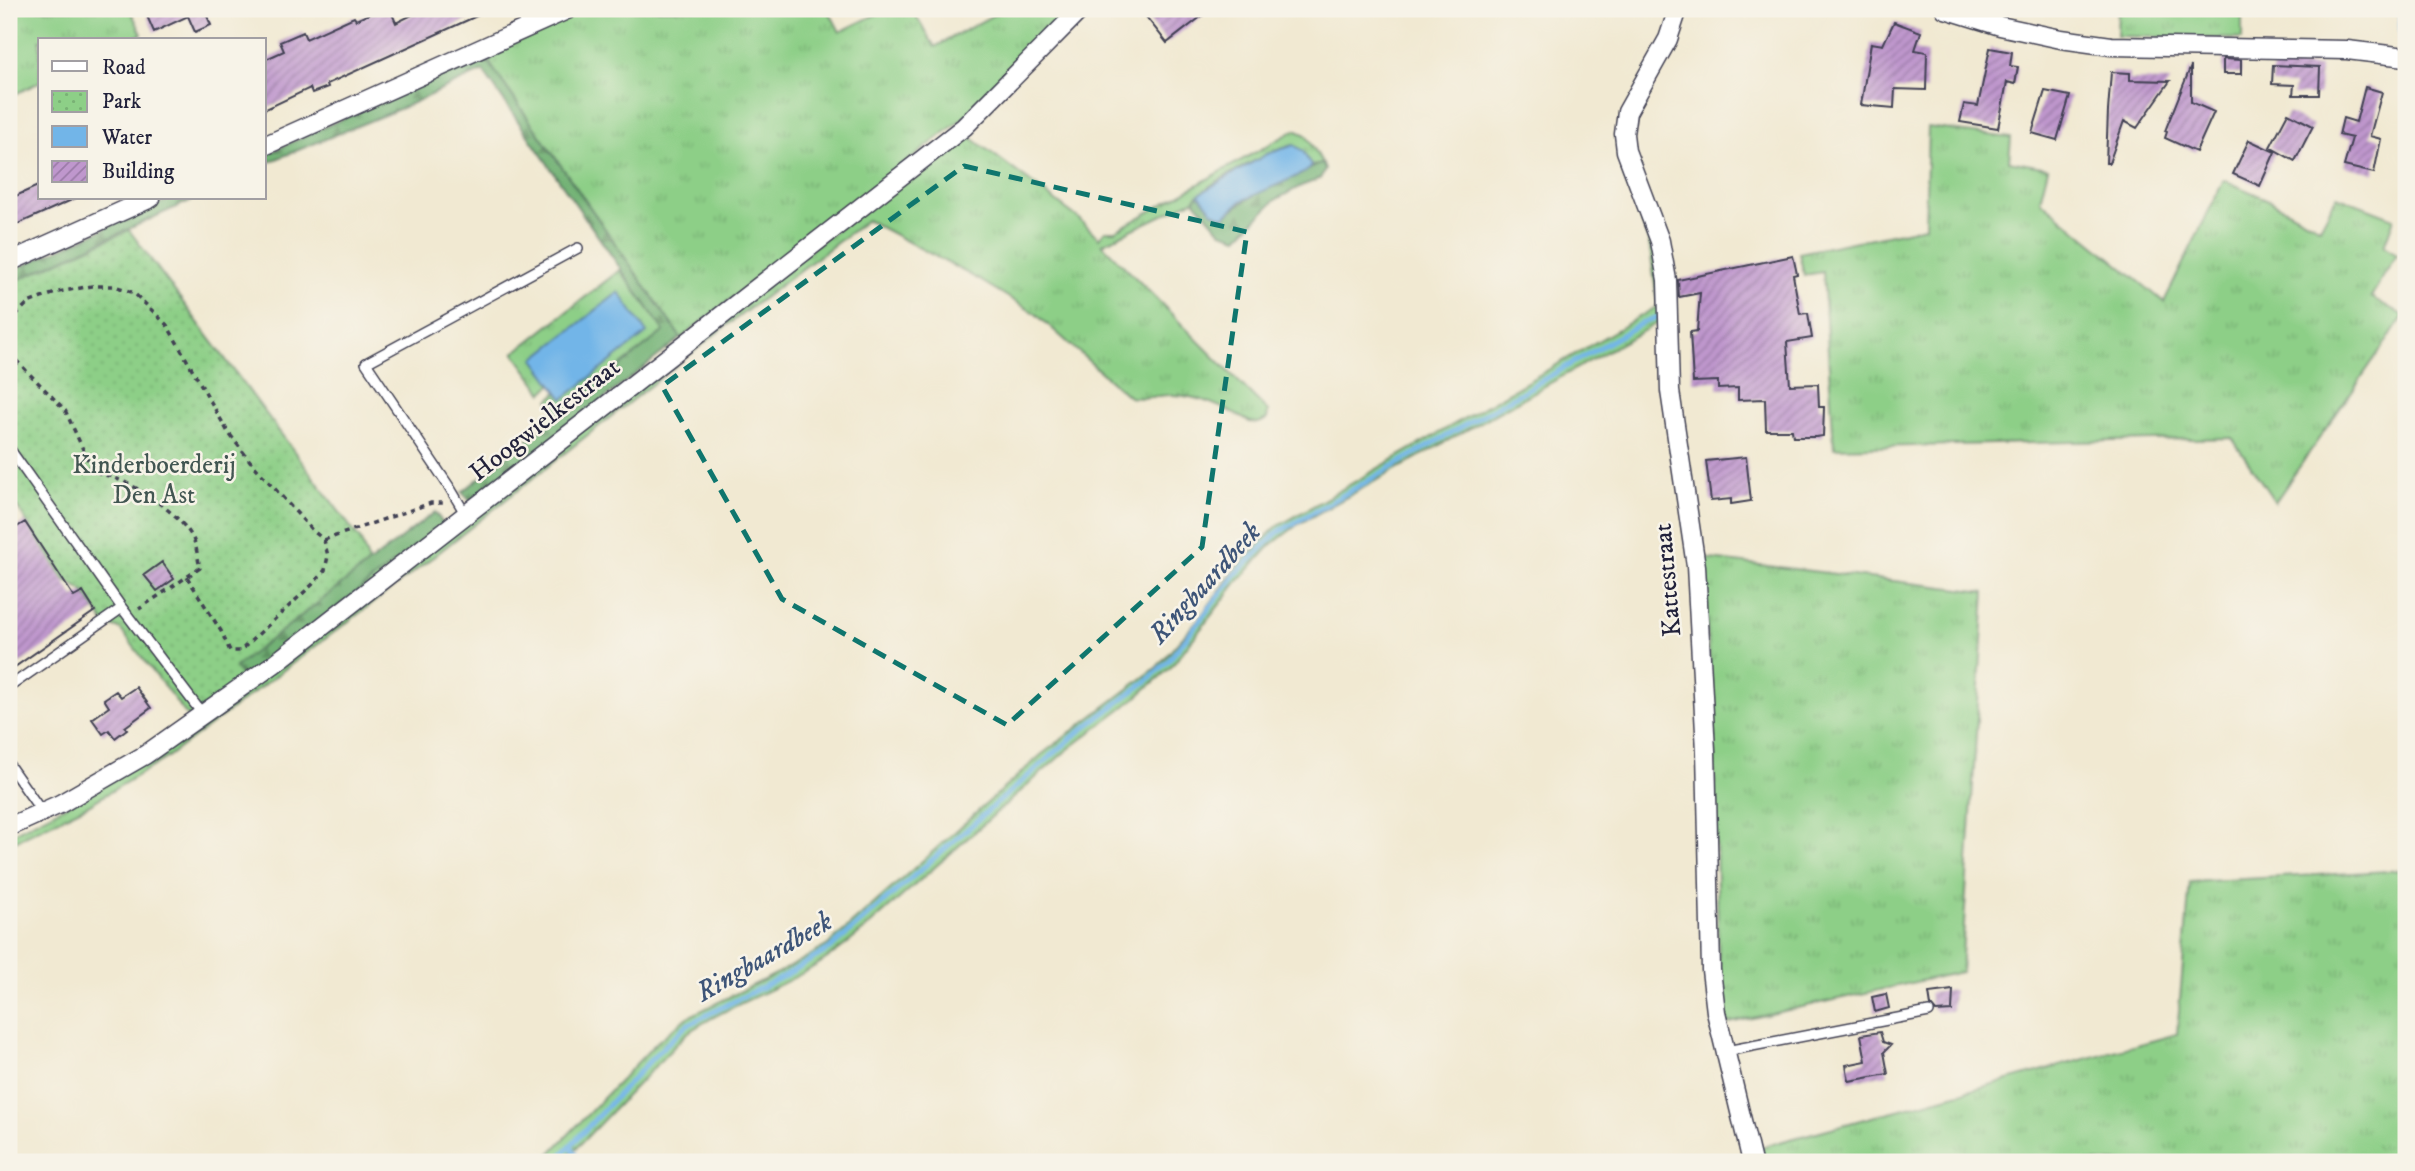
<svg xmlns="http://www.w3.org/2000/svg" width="2415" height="1171" font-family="'IM FELL DW Pica',serif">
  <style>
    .grass { fill: url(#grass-tufts); stroke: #587861; stroke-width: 2 }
    .forest { fill: url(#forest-firs); stroke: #4a6a58; stroke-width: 2 }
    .park { fill: url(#park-dots); stroke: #587861; stroke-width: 2 }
    .water { fill: #72b5e8; stroke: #4a6c92; stroke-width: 2 }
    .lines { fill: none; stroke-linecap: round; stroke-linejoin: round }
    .stream { stroke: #72b5e8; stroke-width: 5 }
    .building { fill: url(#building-hatch) }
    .lane-casing { stroke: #414052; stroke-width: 12 }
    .street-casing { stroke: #414052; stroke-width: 21 }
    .path { stroke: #414052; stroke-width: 3.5; stroke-dasharray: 5 5; stroke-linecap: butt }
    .lane { stroke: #fff; stroke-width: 9 }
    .street { stroke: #fff; stroke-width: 18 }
    .marked { fill: none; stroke: #0f766e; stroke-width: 5; stroke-dasharray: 14 9; stroke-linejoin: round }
    .labels { text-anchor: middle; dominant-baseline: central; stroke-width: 5; stroke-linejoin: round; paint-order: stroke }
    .street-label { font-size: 26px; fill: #22223b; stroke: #f7f3e8 }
    .park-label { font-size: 26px; fill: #425652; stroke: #f7f3e8 }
    .water-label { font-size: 28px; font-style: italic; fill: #3e5578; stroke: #f7f3e8 }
  </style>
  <defs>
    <pattern id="grass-tufts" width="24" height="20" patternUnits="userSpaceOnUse" patternTransform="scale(1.75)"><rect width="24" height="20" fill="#8dcf87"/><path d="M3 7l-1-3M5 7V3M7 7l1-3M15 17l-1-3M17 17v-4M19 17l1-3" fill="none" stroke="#79b175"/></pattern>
    <pattern id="forest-firs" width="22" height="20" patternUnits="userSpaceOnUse" patternTransform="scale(1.75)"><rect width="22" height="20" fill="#72b274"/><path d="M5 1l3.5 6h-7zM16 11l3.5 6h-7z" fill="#5d9060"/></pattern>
    <pattern id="park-dots" width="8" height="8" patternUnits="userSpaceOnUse" patternTransform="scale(1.75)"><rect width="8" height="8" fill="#8dcf87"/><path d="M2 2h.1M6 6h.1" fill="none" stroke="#79b175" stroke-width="1.8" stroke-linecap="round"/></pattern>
    <pattern id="building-hatch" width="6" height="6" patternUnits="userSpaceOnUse" patternTransform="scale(1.75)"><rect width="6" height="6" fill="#bf97cd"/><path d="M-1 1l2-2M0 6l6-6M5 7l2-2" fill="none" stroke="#9b7ba8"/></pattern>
  </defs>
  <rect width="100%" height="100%" fill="#f7f3e8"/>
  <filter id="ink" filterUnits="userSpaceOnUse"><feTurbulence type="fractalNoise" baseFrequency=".0143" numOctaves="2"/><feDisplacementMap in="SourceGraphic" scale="14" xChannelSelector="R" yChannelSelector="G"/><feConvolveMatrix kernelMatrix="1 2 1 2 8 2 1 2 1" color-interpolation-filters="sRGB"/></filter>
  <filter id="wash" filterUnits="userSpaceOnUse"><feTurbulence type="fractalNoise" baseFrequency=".00686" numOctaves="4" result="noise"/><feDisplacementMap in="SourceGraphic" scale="28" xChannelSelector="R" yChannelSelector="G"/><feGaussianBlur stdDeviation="1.57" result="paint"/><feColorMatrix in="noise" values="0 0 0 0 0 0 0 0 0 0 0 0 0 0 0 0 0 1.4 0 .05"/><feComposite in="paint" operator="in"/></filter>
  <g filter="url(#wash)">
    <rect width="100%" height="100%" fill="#f1e9d2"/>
    <path class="grass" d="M 9,9 L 130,9 L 142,34 L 130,40 L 40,40 L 40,82 L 9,97 Z
      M 581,9 L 828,9 L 840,32 L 887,9 L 912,9 L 935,47 L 1004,9 L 1074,9 L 975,109 L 681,338 L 483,54 Z
      M 2118,9 L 2242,9 L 2242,39 L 2117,36 Z
      M 1928,127 L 2011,138 L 2009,161 L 2048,168 L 2040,200 L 2164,302 L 2224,180 L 2271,201 L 2320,228 L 2337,196 L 2394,218 L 2384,246 L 2397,254 L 2371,297 L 2404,316 L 2275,502 L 2232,438 L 1834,448 L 1823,272 L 1804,275 L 1799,253 L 1925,227 Z
      M 1295,130 L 1306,135 L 1323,164 L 1311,166 L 1303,151 L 1294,145 C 1272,150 1207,183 1194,200 L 1102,244 L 1268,411 L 1267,419 L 1259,423 L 1250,422 C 1226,409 1199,395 1172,395 C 1157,395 1144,400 1129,397 L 1036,314 L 978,279 L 867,220 L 717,333 L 414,572 L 165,759 L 88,805 L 9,844 L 9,835 L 86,795 L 965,133 L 1077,217 L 1099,238 L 1105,231 L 1115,231 Z
      M 1618,150 L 1647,219 L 1659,267 L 1661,321 L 1297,525 L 1271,545 L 1238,581 L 1171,667 L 1138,696 L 1066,751 L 864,930 C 847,944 831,957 812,968 C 771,992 725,1007 686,1034 L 563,1162 L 542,1162 L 657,1042 L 686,1018 L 788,968 L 828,945 L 1041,755 L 1157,667 L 1201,616 L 1237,567 L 1275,528 L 1658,306 L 1649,242 L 1624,177 Z
      M 620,270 L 665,331 L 558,415 L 549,400 L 558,392 L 564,399 L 534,359 L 552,384 L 543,393 L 514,353 Z
      M 1702,558 L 1985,592 L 1961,972 L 1725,1024 L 1719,977 L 1713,708 Z
      M 2406,870 L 2406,1162 L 1758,1162 L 1754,1149 L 2177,1034 L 2190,882 Z"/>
    <path class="forest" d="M 483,54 L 681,338 L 472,503 L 462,492 L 664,331 L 483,71 L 404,107 L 264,164 L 264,155 Z
      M 1323,164 L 1325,169 L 1320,179 L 1301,186 L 1275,200 L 1238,237 L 1221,232 L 1194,200 L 1199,194 L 1213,212 L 1224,217 C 1247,196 1270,187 1298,176 C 1309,171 1309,166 1323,164 Z
      M 172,198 L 196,198 L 9,284 L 9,272 Z
      M 435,512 L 444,525 L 243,679 L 235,667 Z"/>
    <path class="park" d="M 129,230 L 361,541 L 369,563 L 235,667 L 243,679 L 188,717 L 120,629 L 105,624 L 83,591 L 65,580 L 9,495 L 9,284 Z"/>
    <path class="water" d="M 1294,145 L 1303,151 L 1311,166 L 1306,172 L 1241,201 L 1224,217 L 1213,212 L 1199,194 L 1267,154 Z
      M 619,292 L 647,333 L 563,399 L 534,359 Z"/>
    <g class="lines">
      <path class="stream" d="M 2400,9 L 2402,45
        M 571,1145 L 578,1162
        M 555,1162 L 658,1052 L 687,1025 L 786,975 L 831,948 L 1074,736 L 1148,680 L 1169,660 L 1236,574 L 1277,533 L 1642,323 L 1665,314"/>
    </g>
    <g id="blocks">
      <path class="building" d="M 164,9 L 204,9 L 211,25 L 195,32 L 188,16 L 154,32 L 147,16 Z
        M 380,9 L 390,9 L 396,23 L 424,9 L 492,9 L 327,84 L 328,87 L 312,93 L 310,88 L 264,110 L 264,60 L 284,51 L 280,42 L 303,32 L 306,39 L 354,17 L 356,20 Z
        M 1140,9 L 1211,9 L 1167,43 Z
        M 1894,22 L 1921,32 L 1915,50 L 1927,52 L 1926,90 L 1895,89 L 1894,108 L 1861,105 L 1871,43 L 1883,45 Z
        M 1990,48 L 2012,52 L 2010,66 L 2018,67 L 2015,84 L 2007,82 L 1998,128 L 1960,122 L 1964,104 L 1978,106 Z
        M 2223,59 L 2241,60 L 2241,74 L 2223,74 Z
        M 2273,65 L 2320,67 L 2319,95 L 2293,95 L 2294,85 L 2272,84 Z
        M 2191,66 L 2191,102 L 2214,112 L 2196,152 L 2165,138 L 2167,132 L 2165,131 Z
        M 2111,72 L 2130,73 L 2130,80 L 2170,81 L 2137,128 L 2124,121 L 2109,163 L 2106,163 L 2108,111 Z
        M 2365,87 L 2382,92 L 2370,136 L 2381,139 L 2374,173 L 2344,166 L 2352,138 L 2339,135 L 2343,118 L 2356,122 Z
        M 2045,91 L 2070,96 L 2057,140 L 2032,133 Z
        M 2288,113 L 2313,126 L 2295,161 L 2270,147 Z
        M 2249,140 L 2275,152 L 2260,186 L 2233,174 Z
        M 40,185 L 40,198 L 76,198 L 9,228 L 9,199 Z
        M 1793,256 L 1797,274 L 1793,275 L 1800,314 L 1808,313 L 1812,338 L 1787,342 L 1790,385 L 1818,384 L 1819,407 L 1824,407 L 1823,436 L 1816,437 L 1793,437 L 1792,430 L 1766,430 L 1765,399 L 1738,400 L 1738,388 L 1718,389 L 1718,381 L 1693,382 L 1690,332 L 1697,331 L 1700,293 L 1679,297 L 1678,280 Z
        M 1746,457 L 1751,501 L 1731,504 L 1731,499 L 1711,501 L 1706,461 Z
        M 25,522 L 74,597 L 83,592 L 95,611 L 9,671 L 9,532 Z
        M 162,562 L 174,579 L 157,591 L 144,575 Z
        M 136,687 L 151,708 L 125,727 L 127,729 L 115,738 L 109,730 L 103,734 L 92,719 L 109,707 L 104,699 L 116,691 L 121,697 Z
        M 1953,990 L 1952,1011 L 1936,1012 L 1931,1006 L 1929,993 Z
        M 1886,994 L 1889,1008 L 1875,1012 L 1872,997 Z
        M 1880,1032 L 1883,1042 L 1891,1045 L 1884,1052 L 1888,1074 L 1849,1081 L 1846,1065 L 1866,1061 L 1861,1035 Z"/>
    </g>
  </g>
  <g filter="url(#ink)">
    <use href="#blocks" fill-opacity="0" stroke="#414052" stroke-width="2"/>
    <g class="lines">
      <g class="lane-casing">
        <path id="lane" d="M 9,448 L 122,608
          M 466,515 L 450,488 L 366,363 L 578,248
          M 9,687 L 122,608 L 204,716
          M 9,765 L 42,812
          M 1726,1051 L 1929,1012"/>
      </g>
      <g class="street-casing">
        <path id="street" d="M 1678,9 L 1668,39 L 1627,112 L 1624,134 L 1626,151 L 1660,241 L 1667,280 L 1670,391 L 1696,566 L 1706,751 L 1711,970 L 1716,1012 L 1752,1162
          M 1945,9 L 2000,26 L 2061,39 L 2111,46 L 2347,50 L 2406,57
          M 264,146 L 569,9
          M 9,262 L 151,198
          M 9,827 L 60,804 L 145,755 L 274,664 L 964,127 L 1081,9"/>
      </g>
      <path class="path" d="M 9,334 L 14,317 L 28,303 L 58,292 L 92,286 L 115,286 L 134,293 L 167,325 L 228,432 L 250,461 L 311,529 L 324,540 L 328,556 L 325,570 L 312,585 L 240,651 L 230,651 L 221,631 L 187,577
        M 9,353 L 65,410 L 92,469 C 100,475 108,475 117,479 C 140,487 185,518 194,541 C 197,549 198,560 200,568 L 139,609
        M 324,540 L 431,503 L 446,503"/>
      <use href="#lane" class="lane"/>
      <use href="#street" class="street"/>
    </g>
  </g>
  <path class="marked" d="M 964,166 L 1247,232 L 1202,547 L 1007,725 L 782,599 L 662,386 Z"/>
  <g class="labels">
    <g class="street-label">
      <text transform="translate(545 420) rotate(-38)">Hoogwielkestraat</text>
      <text transform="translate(1668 580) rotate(-95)">Kattestraat</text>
    </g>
    <g class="park-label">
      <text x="154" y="465">Kinderboerderij<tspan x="154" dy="30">Den Ast</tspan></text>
    </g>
    <g class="water-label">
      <text transform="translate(1205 583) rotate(-48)">Ringbaardbeek</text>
      <text transform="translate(764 957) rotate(-30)">Ringbaardbeek</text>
    </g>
  </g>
  <rect width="2415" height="1171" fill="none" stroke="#f7f3e8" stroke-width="35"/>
  <rect x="38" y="38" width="228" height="161" fill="#f7f3e8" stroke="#a29fa3" stroke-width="2"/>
  <rect x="52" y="61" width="35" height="10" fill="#ffffff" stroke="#a29fa3" stroke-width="2"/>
  <text x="102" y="74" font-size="21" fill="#22223b">Road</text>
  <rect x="52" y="91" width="35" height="21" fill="url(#park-dots)" stroke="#a29fa3" stroke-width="2"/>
  <text x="102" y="108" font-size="21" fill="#22223b">Park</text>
  <rect x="52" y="126" width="35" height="21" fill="#72b5e8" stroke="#a29fa3" stroke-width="2"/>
  <text x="102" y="144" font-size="21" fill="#22223b">Water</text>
  <rect x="52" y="161" width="35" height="21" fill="url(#building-hatch)" stroke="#a29fa3" stroke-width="2"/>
  <text x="102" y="178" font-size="21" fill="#22223b">Building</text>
</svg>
